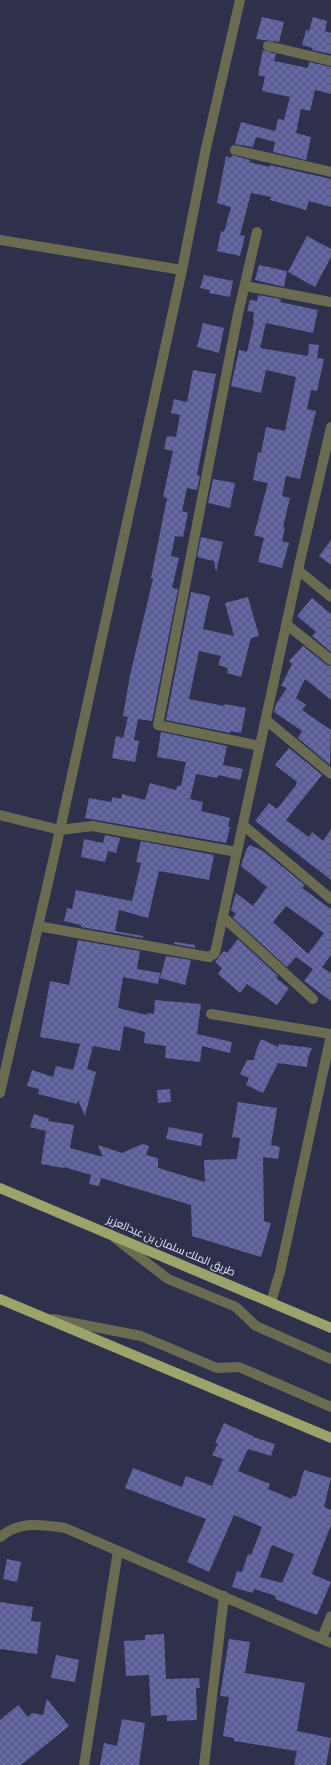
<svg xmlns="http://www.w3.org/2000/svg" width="331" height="1765" font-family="'Alegreya Sans',Cairo,sans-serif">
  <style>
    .building { fill: url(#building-cross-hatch); fill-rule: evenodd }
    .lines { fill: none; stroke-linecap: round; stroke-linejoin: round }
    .minor { stroke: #696c51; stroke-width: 10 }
    .major { stroke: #9da46a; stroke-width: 10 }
    .labels { text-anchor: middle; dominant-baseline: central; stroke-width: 3; stroke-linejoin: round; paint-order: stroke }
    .street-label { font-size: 11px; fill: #e8eafb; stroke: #2f304b }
  </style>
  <defs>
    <pattern id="building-cross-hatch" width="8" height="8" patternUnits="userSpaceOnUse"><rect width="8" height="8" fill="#5b5d97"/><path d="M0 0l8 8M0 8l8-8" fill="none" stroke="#7374a6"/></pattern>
  </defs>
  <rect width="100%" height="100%" fill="#2f304b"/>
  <path class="building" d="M 262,17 L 284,22 L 279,42 L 256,39 Z
    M 313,17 L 327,21 L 325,31 L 331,33 L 331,54 L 312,50 L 313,48 L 302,45 L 306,30 L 309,31 Z
    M 263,50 L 276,54 L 274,61 L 308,68 L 309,62 L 331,67 L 331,94 L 315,90 L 310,111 L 301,109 L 296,133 L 311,137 L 306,160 L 273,152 L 275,142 L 256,137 L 253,147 L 235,144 L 241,122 L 275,131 L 278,119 L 284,120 L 290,97 L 262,91 L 265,77 L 258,75 Z
    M 232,155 L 250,160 L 249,162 L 270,167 L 270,165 L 331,179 L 331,207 L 309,201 L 306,210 L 270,200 L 271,197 L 251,193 L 240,235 L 245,236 L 240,256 L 217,251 L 221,231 L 224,232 L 231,207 L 217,203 L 226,156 L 231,158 Z
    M 307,236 L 331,249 L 331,257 L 315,287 L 288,272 Z
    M 259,265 L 287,271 L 284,287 L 255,280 Z
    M 204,275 L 233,281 L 230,297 L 209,293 L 210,290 L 200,288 Z
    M 258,295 L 281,299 L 280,302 L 318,310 L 313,333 L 266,323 L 260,348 L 308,356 L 309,344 L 319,345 L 317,358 L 324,359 L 317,391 L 311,390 L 307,409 L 316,411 L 300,479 L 286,476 L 282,496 L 290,498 L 283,527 L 285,528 L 282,541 L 289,543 L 282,568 L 258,562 L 264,538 L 254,535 L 268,483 L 253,480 L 258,452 L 261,453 L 266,427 L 285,431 L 296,377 L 266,370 L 261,393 L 231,386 L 239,350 L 247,352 L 254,321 L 253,320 L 254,312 L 247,311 L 250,300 L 257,301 Z
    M 203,323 L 224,328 L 219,353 L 197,347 Z
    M 193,370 L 216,374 L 197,475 L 200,476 L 197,490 L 187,488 L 182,511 L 188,513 L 183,537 L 175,536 L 171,556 L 179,558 L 172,588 L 178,589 L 152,721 L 138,719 L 134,740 L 139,741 L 135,762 L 112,758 L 116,736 L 123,738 L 128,717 L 123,716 L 130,675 L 153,579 L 151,578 L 167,498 L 163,497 L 173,451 L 164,449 L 167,436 L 176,437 L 180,415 L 171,413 L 174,399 L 187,402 Z
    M 213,479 L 235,483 L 230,508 L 208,503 Z
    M 201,537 L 223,542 L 216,572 L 214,561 L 197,557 Z
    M 331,540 L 331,565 L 319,556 Z
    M 191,592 L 210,596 L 203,629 L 234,636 L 225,603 L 248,597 L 259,636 L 251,638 L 241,677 L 227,673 L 228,668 L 218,665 L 221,656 L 199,651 L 189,699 L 224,706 L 225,704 L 246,708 L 241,733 L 231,731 L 230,733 L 166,720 Z
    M 312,598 L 331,614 L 331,652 L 312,636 L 316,632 L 297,616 Z
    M 303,646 L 327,665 L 331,666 L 331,700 L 305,679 L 296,698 L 306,705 L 302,710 L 331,730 L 330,765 L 298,738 L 302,731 L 274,712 L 276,704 L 287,688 L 281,686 L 292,664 L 289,661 Z
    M 161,732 L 227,746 L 223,765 L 243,769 L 240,780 L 218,775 L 217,778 L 196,774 L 190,799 L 203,802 L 201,811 L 230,818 L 228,827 L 230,827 L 226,843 L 85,818 L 89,798 L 111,802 L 113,797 L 121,799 L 122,794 L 145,800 L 150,783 L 176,790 L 177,786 L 181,786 L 186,762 L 157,757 Z
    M 289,748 L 322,775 L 286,820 L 309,837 L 312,832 L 323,841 L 331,829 L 331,880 L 255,821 L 269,803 L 277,809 L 296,785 L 297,782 L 275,765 Z
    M 105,835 L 120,838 L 116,853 L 108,851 L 105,862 L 81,857 L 84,839 L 103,843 Z
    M 141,841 L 214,855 L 209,880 L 159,871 L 148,918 L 119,910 L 115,931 L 143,936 L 143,938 L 81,927 L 81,925 L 64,921 L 67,908 L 72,909 L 76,890 L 132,901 L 141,863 L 136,862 Z
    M 250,845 L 263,851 L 305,885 L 302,888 L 331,909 L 331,955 L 322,967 L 331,973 L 331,1001 L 304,981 L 313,969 L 296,957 L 287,967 L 233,918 L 236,914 L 231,910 L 236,893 L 253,906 L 267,887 L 241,866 L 246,850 ZM 286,906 L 324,933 L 308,954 L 273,922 Z
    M 238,939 L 278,976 L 276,978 L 289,988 L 277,1005 L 247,984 L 240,993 L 218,974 L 222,968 L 215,962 L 224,951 L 227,953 Z
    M 78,940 L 140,951 L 137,969 L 160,973 L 158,984 L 123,977 L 118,1008 L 147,1015 L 147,1013 L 154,1014 L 155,1000 L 201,1004 L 197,1034 L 232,1042 L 230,1053 L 202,1046 L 200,1062 L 165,1058 L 166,1046 L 144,1043 L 145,1032 L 124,1026 L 120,1051 L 93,1046 L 87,1069 L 96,1072 L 85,1116 L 78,1100 L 77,1104 L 38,1094 L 39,1089 L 27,1086 L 32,1070 L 53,1077 L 56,1066 L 73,1070 L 80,1044 L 40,1037 L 50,981 L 69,985 Z
    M 175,942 L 195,945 L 195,948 L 174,944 Z
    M 166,956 L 191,960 L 185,985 L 160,978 Z
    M 261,1039 L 278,1047 L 279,1044 L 312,1048 L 308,1058 L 307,1067 L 278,1063 L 263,1093 L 246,1085 L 249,1078 L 240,1074 L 247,1060 L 254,1060 L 256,1051 Z
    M 170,1089 L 171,1102 L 158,1103 L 157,1090 Z
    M 238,1102 L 277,1108 L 271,1145 L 280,1147 L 278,1159 L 263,1157 L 264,1221 L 271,1223 L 261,1257 L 192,1236 L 191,1205 L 101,1178 L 99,1186 L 89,1184 L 91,1175 L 64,1167 L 63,1168 L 41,1164 L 46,1131 L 30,1127 L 34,1114 L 49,1119 L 48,1121 L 74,1125 L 70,1148 L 103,1157 L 98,1145 L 122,1153 L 142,1144 L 149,1146 L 146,1155 L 158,1158 L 158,1168 L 205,1182 L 204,1160 L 237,1159 L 240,1138 L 232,1137 Z
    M 169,1127 L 203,1134 L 201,1146 L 166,1139 Z
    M 224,1423 L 253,1436 L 253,1437 L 275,1444 L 271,1456 L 248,1449 L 238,1471 L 270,1484 L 268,1489 L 292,1499 L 293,1495 L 296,1497 L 304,1470 L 331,1478 L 324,1507 L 331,1510 L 331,1525 L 312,1574 L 331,1582 L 317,1615 L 275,1599 L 276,1596 L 254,1589 L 253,1593 L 232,1587 L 237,1571 L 242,1572 L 248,1554 L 251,1555 L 262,1527 L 234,1515 L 209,1572 L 187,1562 L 206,1519 L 125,1488 L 133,1468 L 182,1487 L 186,1476 L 212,1486 L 223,1459 L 212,1455 L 218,1444 L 215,1443 ZM 272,1545 L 294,1554 L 282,1583 L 260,1577 Z
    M 7,1559 L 21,1562 L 17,1582 L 3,1579 Z
    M 0,1602 L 33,1607 L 31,1621 L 41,1622 L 37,1654 L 0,1649 Z
    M 164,1634 L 166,1679 L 199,1678 L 200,1688 L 196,1688 L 197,1720 L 167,1721 L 167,1715 L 151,1716 L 149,1675 L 126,1676 L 124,1641 L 145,1640 L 145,1635 Z
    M 229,1639 L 250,1642 L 245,1673 L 305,1683 L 297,1731 L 331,1738 L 326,1765 L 294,1765 L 297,1751 L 234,1741 L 234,1738 L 223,1736 L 229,1697 L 220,1696 Z
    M 56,1655 L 79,1660 L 75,1682 L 51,1678 Z
    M 47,1699 L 69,1726 L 21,1765 L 0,1765 L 0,1720 L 18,1705 L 28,1717 L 32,1713 L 43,1715 Z
    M 122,1719 L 145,1723 L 139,1765 L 100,1765 L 104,1743 L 117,1746 Z"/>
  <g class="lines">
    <path class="minor" d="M 268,46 L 331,61
      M 235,150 L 331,172
      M 257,232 L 238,314 L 158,725 L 260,746
      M 0,240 L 182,270
      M 245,286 L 331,302
      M 331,427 L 298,570 L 331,597
      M 286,624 L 331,660
      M 266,720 L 331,774
      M 0,815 L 60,830 L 92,826 L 237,852
      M 243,825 L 331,899
      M 223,917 L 313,999
      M 38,926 L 209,957 L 215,953 L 298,570
      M 211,1014 L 331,1034
      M 0,1093 L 60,830 L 182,270 L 206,148 L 240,0
      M 115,1238 L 168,1279 L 236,1307 L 256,1326 L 331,1359
      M 271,1302 L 280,1272 L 331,1035
      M 53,1319 L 141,1336 L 217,1368 L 239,1367 L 331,1407
      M 0,1537 C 21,1520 41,1525 65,1528 L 331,1643
      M 322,1638 L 331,1616
      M 84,1765 L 118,1551
      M 204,1765 L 224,1596"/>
    <path class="major" d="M 0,1188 L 331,1328
      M 0,1299 L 331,1438"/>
  </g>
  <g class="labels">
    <g class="street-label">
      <text transform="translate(171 1246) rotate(23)">طريق الملك سلمان بن عبدالعزيز</text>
    </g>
  </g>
</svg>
